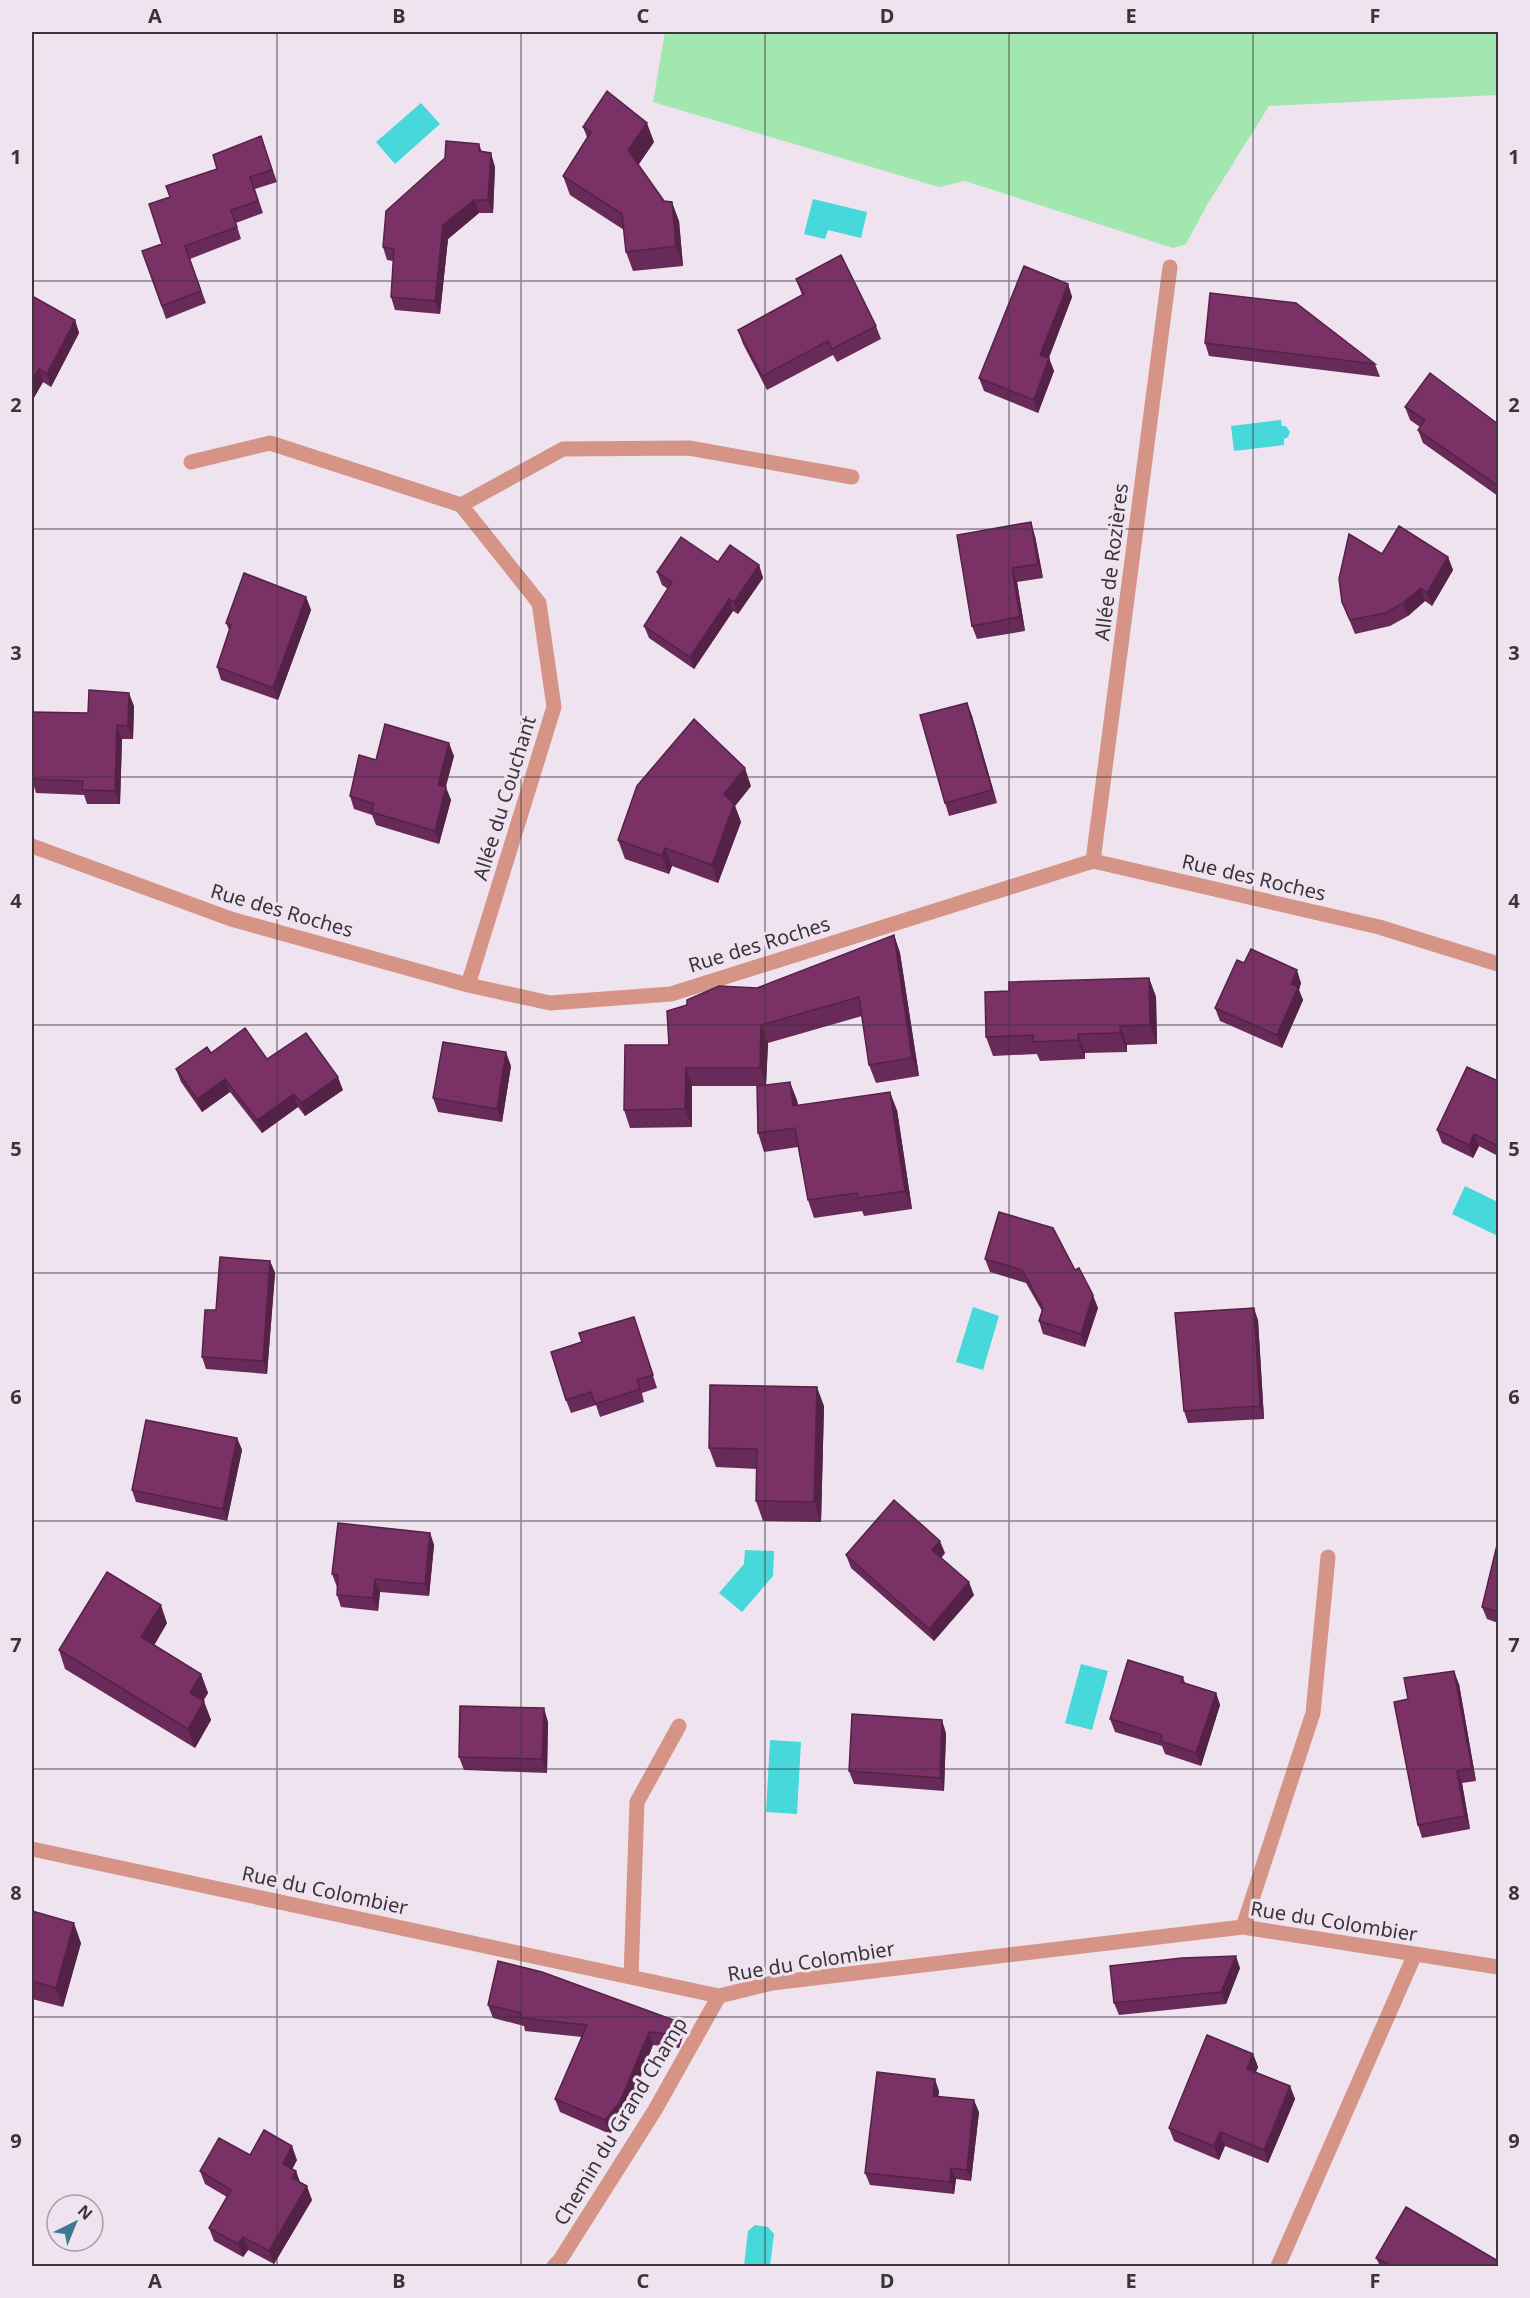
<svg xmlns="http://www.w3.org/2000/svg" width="1530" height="2298" font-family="'Noto Sans',sans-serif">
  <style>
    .green { fill: #a2e7af }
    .water { fill: #46d8da }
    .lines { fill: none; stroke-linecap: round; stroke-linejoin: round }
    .minor { stroke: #d59486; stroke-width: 15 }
    .wall { fill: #682a58 }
    .shaded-wall { fill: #552247 }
    .building { fill: #793166; stroke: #552247; stroke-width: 1.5 }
    .grid { fill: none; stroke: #3a353a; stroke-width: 1.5; stroke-opacity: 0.55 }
    .labels { text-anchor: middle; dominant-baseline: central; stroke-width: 6; stroke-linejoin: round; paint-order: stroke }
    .street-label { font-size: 20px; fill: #3a353a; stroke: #efe3f0 }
    .neatline { fill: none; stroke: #3a353a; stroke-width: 2 }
    .grid-label { font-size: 20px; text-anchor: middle; font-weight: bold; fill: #3a353a }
  </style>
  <rect width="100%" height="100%" fill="#efe3f0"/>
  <path class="green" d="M 665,32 L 1498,32 L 1498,95 L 1269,106 L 1207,205 L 1186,244 L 1173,248 L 965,181 L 939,187 L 653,102 Z"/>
  <path class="water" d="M 421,103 L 440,124 L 395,164 L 376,142 Z
    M 813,199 L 867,212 L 861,238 L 828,230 L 825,239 L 804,234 Z
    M 1281,420 L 1282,426 L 1286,426 L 1290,432 L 1288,437 L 1284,439 L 1284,445 L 1234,451 L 1231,426 Z
    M 1465,1186 L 1498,1202 L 1498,1236 L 1452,1214 Z
    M 973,1307 L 999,1316 L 983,1370 L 956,1362 Z
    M 745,1550 L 774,1551 L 773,1576 L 742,1612 L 719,1593 L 744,1564 Z
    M 1081,1664 L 1108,1671 L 1092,1730 L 1065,1723 Z
    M 770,1740 L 801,1742 L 797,1814 L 766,1812 Z
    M 755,2225 L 768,2227 L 774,2234 L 770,2266 L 744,2266 L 748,2231 Z"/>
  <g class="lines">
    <path class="minor" d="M 191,462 L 270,443 L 461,505 L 539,603 L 554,707 L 468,985
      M 461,505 L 563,449 L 689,448 L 852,477
      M 32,846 L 231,919 L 468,985 L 550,1003 L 671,994 L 1093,861 L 1379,927 L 1498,964
      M 1093,861 L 1170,267
      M 32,1849 L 719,1996 L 772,1983 L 1243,1927 L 1498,1967
      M 1243,1927 L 1313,1713 L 1328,1557
      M 631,1977 L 637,1802 L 679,1726
      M 554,2266 L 560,2260 L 655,2110 L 719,1996
      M 1278,2266 L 1415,1954"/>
  </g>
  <path class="wall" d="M 583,127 L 654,142 L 638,165 L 679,221 L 683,266 L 633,271 L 626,252 L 624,230 L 570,195 L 563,176 L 587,137 Z
    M 261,136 L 277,182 L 255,189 L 263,213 L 236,223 L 241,239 L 190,259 L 206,303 L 166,319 L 142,251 L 162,244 L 217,169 Z
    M 479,144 L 482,152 L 495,167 L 493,213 L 479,213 L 448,239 L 440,314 L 395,310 L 391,297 L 393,261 L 387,260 L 383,247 Z
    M 796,279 L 876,326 L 881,339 L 837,362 L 833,355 L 767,390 L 743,344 L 738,330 L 802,295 Z
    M 1068,284 L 1072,297 L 1049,358 L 1054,371 L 1038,413 L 984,391 L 979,378 Z
    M 32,296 L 75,320 L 79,333 L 51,387 L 43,382 L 32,401 Z
    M 1205,343 L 1375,364 L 1380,377 L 1209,356 Z
    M 1405,407 L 1498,424 L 1498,496 L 1423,443 L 1418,430 L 1420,427 L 1410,420 Z
    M 1035,536 L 1043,578 L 1017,582 L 1025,631 L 977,639 L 972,626 Z
    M 1382,554 L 1448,557 L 1453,570 L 1432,606 L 1425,601 L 1408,616 L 1390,626 L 1355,634 L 1342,602 Z
    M 718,562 L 759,565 L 763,578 L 738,614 L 733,611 L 694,669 L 649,638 L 644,626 L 668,589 L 662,585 L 657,572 Z
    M 306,597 L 311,610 L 278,700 L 221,680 L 217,667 L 229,630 L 226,623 Z
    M 967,703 L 972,716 L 997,803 L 949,816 L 945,803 Z
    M 134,706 L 133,739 L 122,739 L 120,804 L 87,804 L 84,795 L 36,793 L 32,780 L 32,712 L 88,713 Z
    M 454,756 L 445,787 L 451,800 L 439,844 L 376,825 L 372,815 L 354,809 L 350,796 L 376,760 Z
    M 751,786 L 735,806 L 741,822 L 718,883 L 672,866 L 669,874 L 625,859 L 618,840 Z
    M 894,935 L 900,953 L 919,1076 L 876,1083 L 869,1065 L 862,1016 L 768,1043 L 766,1085 L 797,1100 L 798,1105 L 897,1110 L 912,1209 L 864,1216 L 862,1211 L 814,1218 L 808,1200 L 798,1147 L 764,1152 L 758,1133 L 760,1086 L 692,1086 L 692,1127 L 630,1128 L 624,1110 L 669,1045 L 757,988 Z
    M 1149,978 L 1156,997 L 1157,1044 L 1127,1045 L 1127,1052 L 1085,1053 L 1085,1059 L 1040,1061 L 1037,1054 L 993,1056 L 986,1037 L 1009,991 Z
    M 1301,983 L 1299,990 L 1303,1000 L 1282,1048 L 1220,1021 L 1215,1008 Z
    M 211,1053 L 267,1059 L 343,1090 L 305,1116 L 298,1107 L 262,1133 L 230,1092 L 202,1112 L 181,1082 L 176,1069 Z
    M 511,1066 L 502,1122 L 438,1112 L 433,1098 Z
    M 1498,1081 L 1498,1156 L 1479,1146 L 1473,1158 L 1442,1143 L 1437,1130 Z
    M 985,1259 L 1075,1270 L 1098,1308 L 1085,1347 L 1043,1334 L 1039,1321 L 1042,1311 L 1026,1283 L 990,1272 Z
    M 270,1261 L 275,1273 L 267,1374 L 206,1369 L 202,1357 L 216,1310 Z
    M 634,1317 L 657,1388 L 642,1393 L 644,1402 L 600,1417 L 596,1405 L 571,1413 L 566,1400 L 582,1342 Z
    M 1258,1320 L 1264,1419 L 1188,1423 L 1184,1411 Z
    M 824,1406 L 821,1522 L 763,1521 L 756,1501 L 757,1469 L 716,1467 L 709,1448 Z
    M 237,1438 L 242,1450 L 227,1521 L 136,1502 L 132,1490 Z
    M 430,1533 L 434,1545 L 429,1596 L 380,1592 L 378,1611 L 341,1607 L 337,1595 L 337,1587 L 332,1574 Z
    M 1498,1541 L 1498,1623 L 1487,1619 L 1482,1607 Z
    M 945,1553 L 941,1558 L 974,1595 L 934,1641 L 851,1568 L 846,1555 Z
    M 167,1623 L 154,1645 L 201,1674 L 208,1693 L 203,1701 L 211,1720 L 195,1748 L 65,1669 L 59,1650 Z
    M 1183,1677 L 1185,1683 L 1216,1693 L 1220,1705 L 1201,1766 L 1165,1754 L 1162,1746 L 1115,1732 L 1110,1719 Z
    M 1459,1684 L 1476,1781 L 1462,1783 L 1470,1829 L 1422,1838 L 1418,1825 L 1408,1699 Z
    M 548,1722 L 547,1773 L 464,1770 L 459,1757 Z
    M 946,1733 L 944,1791 L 854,1784 L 849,1771 Z
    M 32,1911 L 81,1943 L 63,2007 L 32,1999 Z
    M 1240,1968 L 1226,2004 L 1119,2015 L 1114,2003 Z
    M 488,2005 L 679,2022 L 683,2036 L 679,2048 L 653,2045 L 625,2115 L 610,2134 L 560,2112 L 555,2099 L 582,2037 L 525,2031 L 524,2026 L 493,2018 Z
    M 1253,2054 L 1258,2067 L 1256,2072 L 1290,2086 L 1295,2099 L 1268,2163 L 1225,2146 L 1219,2160 L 1174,2141 L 1169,2128 Z
    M 939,2091 L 938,2096 L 979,2112 L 971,2181 L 956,2179 L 954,2194 L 870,2185 L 865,2173 Z
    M 250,2155 L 297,2160 L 292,2169 L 296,2171 L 300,2183 L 312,2200 L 274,2264 L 248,2250 L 243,2257 L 214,2241 L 209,2228 L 227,2197 L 205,2184 L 200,2171 Z
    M 1376,2258 L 1498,2266 L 1380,2266 Z"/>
  <path class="shaded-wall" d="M 647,123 L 654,142 L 635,170 L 628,150 Z
    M 491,153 L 495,167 L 493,213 L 488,200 Z
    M 474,200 L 479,213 L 448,239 L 440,314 L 435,301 L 443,225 Z
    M 672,202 L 679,221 L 683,266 L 676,246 Z
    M 1068,284 L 1072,297 L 1045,367 L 1040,355 Z
    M 75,320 L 79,333 L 51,387 L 47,374 Z
    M 1049,358 L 1054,371 L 1038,413 L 1034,400 Z
    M 39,369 L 43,382 L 32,401 L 32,380 Z
    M 1031,522 L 1035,536 L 1043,578 L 1038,564 Z
    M 1448,557 L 1453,570 L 1432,606 L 1427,593 Z
    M 759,565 L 763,578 L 738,614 L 734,602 Z
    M 1012,568 L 1017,582 L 1025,631 L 1020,617 Z
    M 1421,588 L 1425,601 L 1408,616 L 1403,603 Z
    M 306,597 L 311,610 L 278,700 L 273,688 Z
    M 729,599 L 733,611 L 694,669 L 690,657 Z
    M 129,693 L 134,706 L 133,739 L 128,726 Z
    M 967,703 L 972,716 L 997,803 L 992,790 Z
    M 117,725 L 122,739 L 120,804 L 115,791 Z
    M 449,743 L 454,756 L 443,798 L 438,785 Z
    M 745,768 L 751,786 L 735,806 L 741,822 L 718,883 L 712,865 L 724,794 Z
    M 446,787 L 451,800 L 439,844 L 435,831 Z
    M 665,848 L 672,866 L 669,874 L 662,856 Z
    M 894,935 L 900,953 L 919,1076 L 912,1058 Z
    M 1297,970 L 1301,983 L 1299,990 L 1303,1000 L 1282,1048 L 1277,1035 L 1291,984 Z
    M 1149,978 L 1156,997 L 1157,1044 L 1150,1025 Z
    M 761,1025 L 768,1043 L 766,1086 L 760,1068 Z
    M 1120,1026 L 1127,1045 L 1127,1052 L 1120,1033 Z
    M 1078,1034 L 1085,1053 L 1085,1059 L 1078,1040 Z
    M 506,1052 L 511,1066 L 502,1122 L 497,1109 Z
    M 686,1068 L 692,1086 L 692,1127 L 685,1109 Z
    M 338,1077 L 343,1090 L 305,1116 L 301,1103 Z
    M 225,1079 L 230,1092 L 202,1112 L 197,1099 Z
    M 790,1082 L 797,1100 L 800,1124 L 793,1106 Z
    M 890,1092 L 897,1110 L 912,1209 L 905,1191 Z
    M 294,1094 L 298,1107 L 262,1133 L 257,1120 Z
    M 1474,1134 L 1479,1146 L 1473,1158 L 1469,1145 Z
    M 270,1261 L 275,1273 L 267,1374 L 263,1361 Z
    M 1093,1295 L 1098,1308 L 1085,1347 L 1081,1334 Z
    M 1254,1308 L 1258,1320 L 1264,1419 L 1260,1406 Z
    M 817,1387 L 824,1406 L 821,1522 L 814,1502 Z
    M 237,1438 L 242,1450 L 227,1521 L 223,1509 Z
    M 430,1533 L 434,1545 L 429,1596 L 425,1584 Z
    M 940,1541 L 945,1553 L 937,1563 L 932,1550 Z
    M 375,1579 L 380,1592 L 378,1611 L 373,1598 Z
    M 969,1582 L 974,1595 L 934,1641 L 929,1629 Z
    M 161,1605 L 167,1623 L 148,1656 L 141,1637 Z
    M 1454,1671 L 1459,1684 L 1476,1781 L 1472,1768 Z
    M 201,1674 L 208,1693 L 197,1711 L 190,1693 Z
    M 1216,1693 L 1220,1705 L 1201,1766 L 1196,1753 Z
    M 204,1701 L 211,1720 L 195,1748 L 188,1729 Z
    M 544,1708 L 548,1722 L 547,1773 L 542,1759 Z
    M 942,1720 L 946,1733 L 944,1791 L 940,1778 Z
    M 1457,1771 L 1462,1783 L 1470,1829 L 1465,1816 Z
    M 74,1923 L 81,1943 L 63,2007 L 56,1988 Z
    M 1236,1956 L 1240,1968 L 1226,2004 L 1221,1992 Z
    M 679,2022 L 683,2036 L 679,2048 L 674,2035 Z
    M 649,2032 L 653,2045 L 625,2115 L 610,2134 L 605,2120 Z
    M 1253,2054 L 1258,2067 L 1252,2082 L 1247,2069 Z
    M 935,2079 L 939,2091 L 937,2107 L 933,2096 Z
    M 1290,2086 L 1295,2099 L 1268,2163 L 1264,2150 Z
    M 974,2100 L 979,2112 L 971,2181 L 967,2170 Z
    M 1220,2132 L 1225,2146 L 1219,2160 L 1214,2146 Z
    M 292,2146 L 297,2160 L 288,2177 L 283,2164 Z
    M 951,2168 L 956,2179 L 954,2194 L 950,2182 Z
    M 296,2171 L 301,2185 L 292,2178 Z
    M 307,2186 L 312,2200 L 274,2264 L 269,2251 Z
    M 243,2237 L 248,2250 L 243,2257 L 238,2244 Z"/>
  <path class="building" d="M 607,91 L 647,123 L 628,150 L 664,201 L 672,202 L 676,246 L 626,252 L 622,214 L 563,176 L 591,132 L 583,127 Z
    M 261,136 L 272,170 L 250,177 L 258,201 L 231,210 L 237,227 L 185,246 L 201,291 L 162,306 L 142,251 L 162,244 L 149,204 L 170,197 L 166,186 L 217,169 L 213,155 Z
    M 446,141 L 479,144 L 479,151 L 491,153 L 488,200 L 474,200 L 443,225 L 435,301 L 391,297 L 394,249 L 383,247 L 386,211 L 445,158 Z
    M 841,255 L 876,326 L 832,349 L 828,341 L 762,376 L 738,330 L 804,294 L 796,279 Z
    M 1024,266 L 1068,284 L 1040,355 L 1049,358 L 1034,400 L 979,378 Z
    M 1210,293 L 1296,303 L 1375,364 L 1205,343 Z
    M 32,296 L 75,320 L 47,374 L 39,369 L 32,380 Z
    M 1430,373 L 1498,424 L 1498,486 L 1418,430 L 1425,420 L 1405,407 Z
    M 1031,522 L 1038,564 L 1012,568 L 1020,617 L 972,626 L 957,535 Z
    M 1399,526 L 1448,557 L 1427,593 L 1421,588 L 1403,603 L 1386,613 L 1350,620 L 1342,602 L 1339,579 L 1349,534 L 1382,554 Z
    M 681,537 L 718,562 L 730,545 L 759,565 L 734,602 L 729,599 L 690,657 L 644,626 L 672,582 L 657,572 Z
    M 244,573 L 306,597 L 273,688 L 217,667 L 231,625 L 226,623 Z
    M 89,690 L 129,693 L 128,726 L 117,725 L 115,791 L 82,790 L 83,781 L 32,779 L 32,712 L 88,713 Z
    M 967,703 L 992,790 L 945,803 L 920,715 Z
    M 694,719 L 745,768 L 724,794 L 734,804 L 712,865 L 665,848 L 662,856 L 618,840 L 637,786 Z
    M 385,724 L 449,743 L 438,785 L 446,787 L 435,831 L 371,812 L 374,804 L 350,796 L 359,755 L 376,760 Z
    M 894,935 L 912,1058 L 869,1065 L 859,997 L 761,1025 L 760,1068 L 686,1068 L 685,1109 L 624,1110 L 625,1045 L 669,1045 L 667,1011 L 687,1005 L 687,1000 L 719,986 L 757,988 Z
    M 1251,949 L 1297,970 L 1291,984 L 1298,987 L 1277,1035 L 1215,1008 L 1237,960 L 1244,963 Z
    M 1149,978 L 1150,1025 L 1120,1026 L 1120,1033 L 1078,1034 L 1078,1040 L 1033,1042 L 1033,1035 L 986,1037 L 985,992 L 1009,991 L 1009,982 Z
    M 245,1028 L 267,1059 L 306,1033 L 338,1077 L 301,1103 L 294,1094 L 257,1120 L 225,1079 L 197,1099 L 176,1069 L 207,1047 L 211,1053 Z
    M 443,1042 L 506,1052 L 497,1109 L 433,1098 Z
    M 1467,1067 L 1498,1081 L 1498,1146 L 1474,1134 L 1469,1145 L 1437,1130 Z
    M 790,1082 L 793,1106 L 890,1092 L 905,1191 L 858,1198 L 857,1193 L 808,1200 L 795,1128 L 758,1133 L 757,1086 Z
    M 999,1212 L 1053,1228 L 1075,1270 L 1079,1268 L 1093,1295 L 1081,1334 L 1039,1321 L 1043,1308 L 1022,1270 L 985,1259 Z
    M 220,1257 L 270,1261 L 263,1361 L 202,1357 L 205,1310 L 216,1310 Z
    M 1254,1308 L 1260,1406 L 1184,1411 L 1175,1313 Z
    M 634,1317 L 653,1375 L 637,1380 L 640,1389 L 595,1404 L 591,1392 L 566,1400 L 551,1352 L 582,1342 L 579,1333 Z
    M 710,1385 L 817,1387 L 814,1502 L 756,1501 L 757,1449 L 709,1448 Z
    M 146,1420 L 237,1438 L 223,1509 L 132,1490 Z
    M 894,1500 L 940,1541 L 932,1550 L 969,1582 L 929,1629 L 846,1555 Z
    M 338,1523 L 430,1533 L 425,1584 L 375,1579 L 373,1598 L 337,1595 L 338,1575 L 332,1574 Z
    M 1498,1541 L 1498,1612 L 1482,1607 Z
    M 107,1572 L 161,1605 L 141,1637 L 201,1674 L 190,1693 L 204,1701 L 188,1729 L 59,1650 Z
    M 1128,1660 L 1183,1677 L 1181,1682 L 1216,1693 L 1196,1753 L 1161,1741 L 1162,1735 L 1110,1719 Z
    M 1454,1671 L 1472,1768 L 1457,1771 L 1465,1816 L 1418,1825 L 1394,1702 L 1408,1699 L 1404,1678 Z
    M 460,1706 L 544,1708 L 542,1759 L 459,1757 Z
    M 852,1714 L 942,1720 L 940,1778 L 849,1771 Z
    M 32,1911 L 74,1923 L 56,1988 L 32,1981 Z
    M 1236,1956 L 1221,1992 L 1114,2003 L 1110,1966 L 1182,1958 Z
    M 498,1961 L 542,1972 L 679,2022 L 674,2035 L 649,2032 L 620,2102 L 605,2120 L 555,2099 L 587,2025 L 521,2018 L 521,2013 L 488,2005 Z
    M 1207,2035 L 1253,2054 L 1247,2069 L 1290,2086 L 1264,2150 L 1220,2132 L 1214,2146 L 1169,2128 Z
    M 877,2072 L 935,2079 L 933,2096 L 974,2100 L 967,2170 L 951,2168 L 950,2182 L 865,2173 Z
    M 264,2130 L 292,2146 L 283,2164 L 296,2171 L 292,2178 L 307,2186 L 269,2251 L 243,2237 L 238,2244 L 209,2228 L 231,2190 L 200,2171 L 219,2138 L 250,2155 Z
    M 1406,2207 L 1498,2261 L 1498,2266 L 1392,2266 L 1376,2258 Z"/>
  <path class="grid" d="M 277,32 L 277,2266M 521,32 L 521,2266M 765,32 L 765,2266M 1009,32 L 1009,2266M 1253,32 L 1253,2266M 32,281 L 1498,281M 32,529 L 1498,529M 32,777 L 1498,777M 32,1025 L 1498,1025M 32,1273 L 1498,1273M 32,1521 L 1498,1521M 32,1769 L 1498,1769M 32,2017 L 1498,2017"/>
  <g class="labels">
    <g class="street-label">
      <text transform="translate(1111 562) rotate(-83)">Allée de Rozières</text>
      <text transform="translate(504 798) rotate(-73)">Allée du Couchant</text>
      <text transform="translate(1254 877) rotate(13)">Rue des Roches</text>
      <text transform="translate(282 910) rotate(16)">Rue des Roches</text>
      <text transform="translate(759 944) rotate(-17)">Rue des Roches</text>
      <text transform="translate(325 1890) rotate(12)">Rue du Colombier</text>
      <text transform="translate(1334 1921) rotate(9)">Rue du Colombier</text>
      <text transform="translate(811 1961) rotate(-9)">Rue du Colombier</text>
      <text transform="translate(620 2121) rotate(-59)">Chemin du Grand Champ</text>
    </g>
  </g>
  <rect width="1530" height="2298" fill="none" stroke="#efe3f0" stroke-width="66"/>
  <g transform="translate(75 2223) rotate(43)"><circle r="28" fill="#efe3f0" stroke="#a79da7" stroke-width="1.5"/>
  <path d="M0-4.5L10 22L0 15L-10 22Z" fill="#3d7991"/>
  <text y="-9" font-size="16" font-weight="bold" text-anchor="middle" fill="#3a353a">N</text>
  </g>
  <rect x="33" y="33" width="1464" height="2232" class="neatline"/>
  <g class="grid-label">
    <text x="155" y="23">A</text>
    <text x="399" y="23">B</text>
    <text x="643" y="23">C</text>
    <text x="887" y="23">D</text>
    <text x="1131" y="23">E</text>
    <text x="1375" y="23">F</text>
    <text x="16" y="164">1</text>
    <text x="1514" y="164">1</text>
    <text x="16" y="412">2</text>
    <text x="1514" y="412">2</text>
    <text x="16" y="660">3</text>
    <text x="1514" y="660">3</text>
    <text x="16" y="908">4</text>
    <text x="1514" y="908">4</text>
    <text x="16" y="1156">5</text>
    <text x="1514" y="1156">5</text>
    <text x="16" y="1404">6</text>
    <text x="1514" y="1404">6</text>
    <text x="16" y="1652">7</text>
    <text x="1514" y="1652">7</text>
    <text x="16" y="1900">8</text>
    <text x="1514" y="1900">8</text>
    <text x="16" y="2148">9</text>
    <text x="1514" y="2148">9</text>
    <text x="155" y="2288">A</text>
    <text x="399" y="2288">B</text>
    <text x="643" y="2288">C</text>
    <text x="887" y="2288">D</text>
    <text x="1131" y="2288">E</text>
    <text x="1375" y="2288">F</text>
  </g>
</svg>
